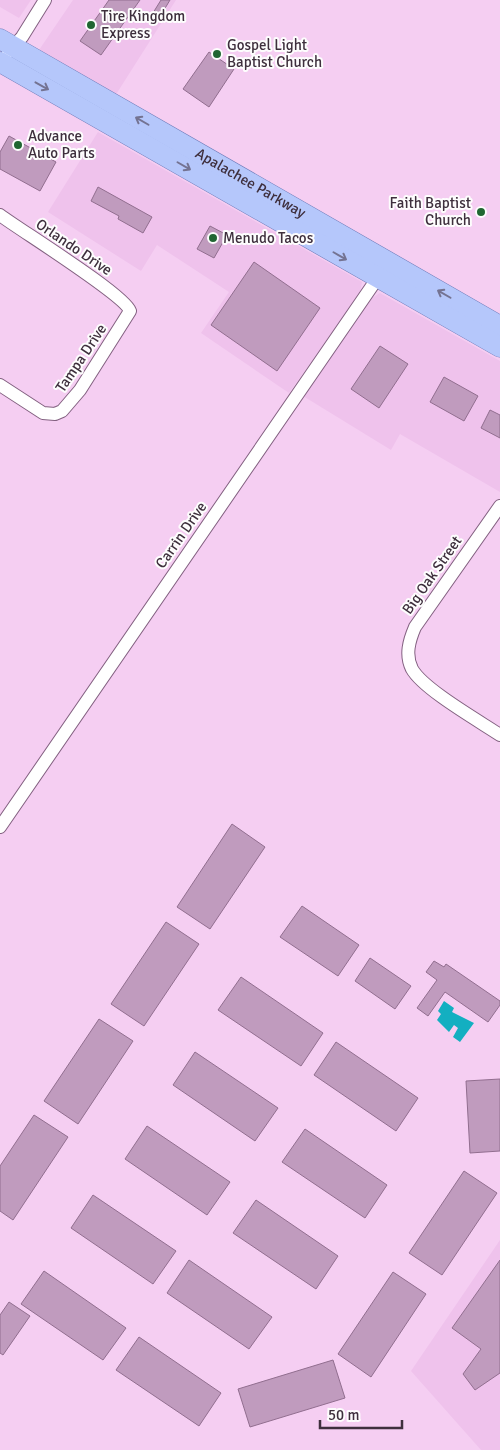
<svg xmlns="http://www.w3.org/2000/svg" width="500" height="1450" font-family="Signika,sans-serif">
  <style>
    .built { fill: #efc2ec }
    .water { fill: #13afc1 }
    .building { fill: #c09bbe; stroke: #916e8f }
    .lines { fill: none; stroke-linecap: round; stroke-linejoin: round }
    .street-casing { stroke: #836181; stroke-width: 14 }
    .primary-casing { stroke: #6b79b7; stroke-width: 21 }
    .street { stroke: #fff; stroke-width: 12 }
    .primary { stroke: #b5c7fb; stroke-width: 20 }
    .oneway { stroke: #747392 }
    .poi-dot { fill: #206632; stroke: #fdfdfd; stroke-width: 2 }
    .labels { text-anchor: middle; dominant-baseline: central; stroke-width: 4; stroke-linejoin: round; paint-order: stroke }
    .poi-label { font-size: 15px; fill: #3e2f3d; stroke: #fdfdfd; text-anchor: start }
    .street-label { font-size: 15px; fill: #3e2f3d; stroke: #fdfdfd }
  </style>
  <rect width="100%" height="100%" fill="#f5cef2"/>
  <path class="built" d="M 0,0 L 31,0 L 19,18 L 0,7 Z
    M 73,0 L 176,0 L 115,96 L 40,54 L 39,50 Z
    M 98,132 L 362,282 L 360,293 L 289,393 L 201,333 L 229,292 L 157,245 L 141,271 L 48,212 Z
    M 380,293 L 500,361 L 500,492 L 400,434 L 391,450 L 303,396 L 352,323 L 372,298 Z
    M 500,1240 L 500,1450 L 481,1450 L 411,1371 Z"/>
  <path class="water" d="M 444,1001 L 454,1008 L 452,1012 L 474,1023 L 460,1042 L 453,1037 L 458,1028 L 454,1025 L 449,1032 L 437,1020 L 441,1014 L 438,1011 Z"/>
  <path class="building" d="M 109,0 L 140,0 L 101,55 L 80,41 Z
    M 161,0 L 170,0 L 155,25 L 148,21 Z
    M 209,52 L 234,69 L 209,107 L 183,89 Z
    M 9,136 L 56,162 L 40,191 L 0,169 L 0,152 Z
    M 98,187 L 152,217 L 143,233 L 118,219 L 119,216 L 91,201 Z
    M 210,226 L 227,235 L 214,258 L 197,249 Z
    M 254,262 L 320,308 L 277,371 L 211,325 Z
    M 380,346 L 408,364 L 379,408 L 351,389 Z
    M 444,377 L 478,396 L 464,421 L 430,402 Z
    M 490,410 L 500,415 L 500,438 L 481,428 Z
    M 232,824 L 265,847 L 210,929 L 177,907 Z
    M 302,906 L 359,945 L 338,976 L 280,937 Z
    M 166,922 L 199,944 L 144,1026 L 111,1004 Z
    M 370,958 L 411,986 L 395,1009 L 355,981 Z
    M 434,961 L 444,967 L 446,964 L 500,1001 L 500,1005 L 488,1022 L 445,992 L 428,1016 L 417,1008 L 437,980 L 426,972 Z
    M 241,977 L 323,1033 L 301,1066 L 218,1010 Z
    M 99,1019 L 133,1041 L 78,1124 L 44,1101 Z
    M 336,1042 L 418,1098 L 396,1131 L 314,1075 Z
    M 195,1052 L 278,1108 L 255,1141 L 173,1085 Z
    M 500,1079 L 500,1151 L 470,1153 L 466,1081 Z
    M 34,1115 L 68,1137 L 13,1220 L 0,1211 L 0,1166 Z
    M 147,1126 L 230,1182 L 207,1215 L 125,1159 Z
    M 305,1129 L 387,1185 L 365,1218 L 282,1162 Z
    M 464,1171 L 497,1193 L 442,1275 L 409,1253 Z
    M 93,1195 L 176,1251 L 153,1284 L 71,1228 Z
    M 256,1200 L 338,1256 L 316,1289 L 233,1233 Z
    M 189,1260 L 272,1317 L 249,1349 L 167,1293 Z
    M 500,1260 L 500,1373 L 475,1390 L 463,1374 L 481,1349 L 452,1328 Z
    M 44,1271 L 126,1328 L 103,1360 L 21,1304 Z
    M 393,1272 L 426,1294 L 371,1377 L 338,1354 Z
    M 9,1302 L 30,1316 L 3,1355 L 0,1353 L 0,1315 Z
    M 139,1337 L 221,1393 L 199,1426 L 116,1370 Z
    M 333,1360 L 345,1398 L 250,1427 L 238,1389 Z"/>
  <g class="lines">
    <g class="street-casing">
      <path id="street" d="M 8,52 L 22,37 L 45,0
        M 0,215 C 20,230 125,295 130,311 L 80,390 L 62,411 L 55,414 L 43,413 L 0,385
        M 500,506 L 415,627 C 409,641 405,655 412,669 C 423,689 479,721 500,735
        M 0,827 L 381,273"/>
    </g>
    <g class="primary-casing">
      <g id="primary">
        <path id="s1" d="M 0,39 L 500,326"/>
        <path d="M 0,62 L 500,347"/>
      </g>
    </g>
    <use href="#street" class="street"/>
    <use href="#primary" class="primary"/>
  </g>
  <defs><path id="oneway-shaft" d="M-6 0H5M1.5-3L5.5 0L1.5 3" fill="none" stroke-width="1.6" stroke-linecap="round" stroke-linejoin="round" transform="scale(1.25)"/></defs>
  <g class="oneway">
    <use href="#oneway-shaft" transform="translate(42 86) rotate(29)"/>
    <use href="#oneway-shaft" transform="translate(142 121) rotate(-150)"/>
    <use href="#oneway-shaft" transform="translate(184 166) rotate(30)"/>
    <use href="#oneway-shaft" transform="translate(340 256) rotate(30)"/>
    <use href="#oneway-shaft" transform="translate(444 294) rotate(-150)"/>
  </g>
  <g class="poi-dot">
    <circle cx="91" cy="25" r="5"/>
    <circle cx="217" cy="54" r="5"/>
    <circle cx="18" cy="145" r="5"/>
    <circle cx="481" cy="212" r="5"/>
    <circle cx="213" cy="238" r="5"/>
  </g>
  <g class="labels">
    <g class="poi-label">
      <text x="101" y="16">Tire Kingdom<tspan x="101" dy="17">Express</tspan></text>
      <text x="227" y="45">Gospel Light<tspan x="227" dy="17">Baptist Church</tspan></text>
      <text x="28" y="136">Advance<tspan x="28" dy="17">Auto Parts</tspan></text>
      <text x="471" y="203" text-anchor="end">Faith Baptist<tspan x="471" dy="17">Church</tspan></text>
      <text x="223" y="238">Menudo Tacos</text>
    </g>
    <g class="street-label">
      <text stroke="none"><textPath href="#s1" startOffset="289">Apalachee Parkway</textPath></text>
      <text transform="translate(74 247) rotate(34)">Orlando Drive</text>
      <text transform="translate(81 358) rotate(-56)">Tampa Drive</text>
      <text transform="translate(181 535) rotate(-55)">Carrin Drive</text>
      <text transform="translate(432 575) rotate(-55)">Big Oak Street</text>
    </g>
  </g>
  <path d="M320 1420v8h82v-8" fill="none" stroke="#3e2f3d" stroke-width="2.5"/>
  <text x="328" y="1420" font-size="15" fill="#3e2f3d" stroke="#fdfdfd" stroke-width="4" paint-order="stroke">50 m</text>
</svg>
